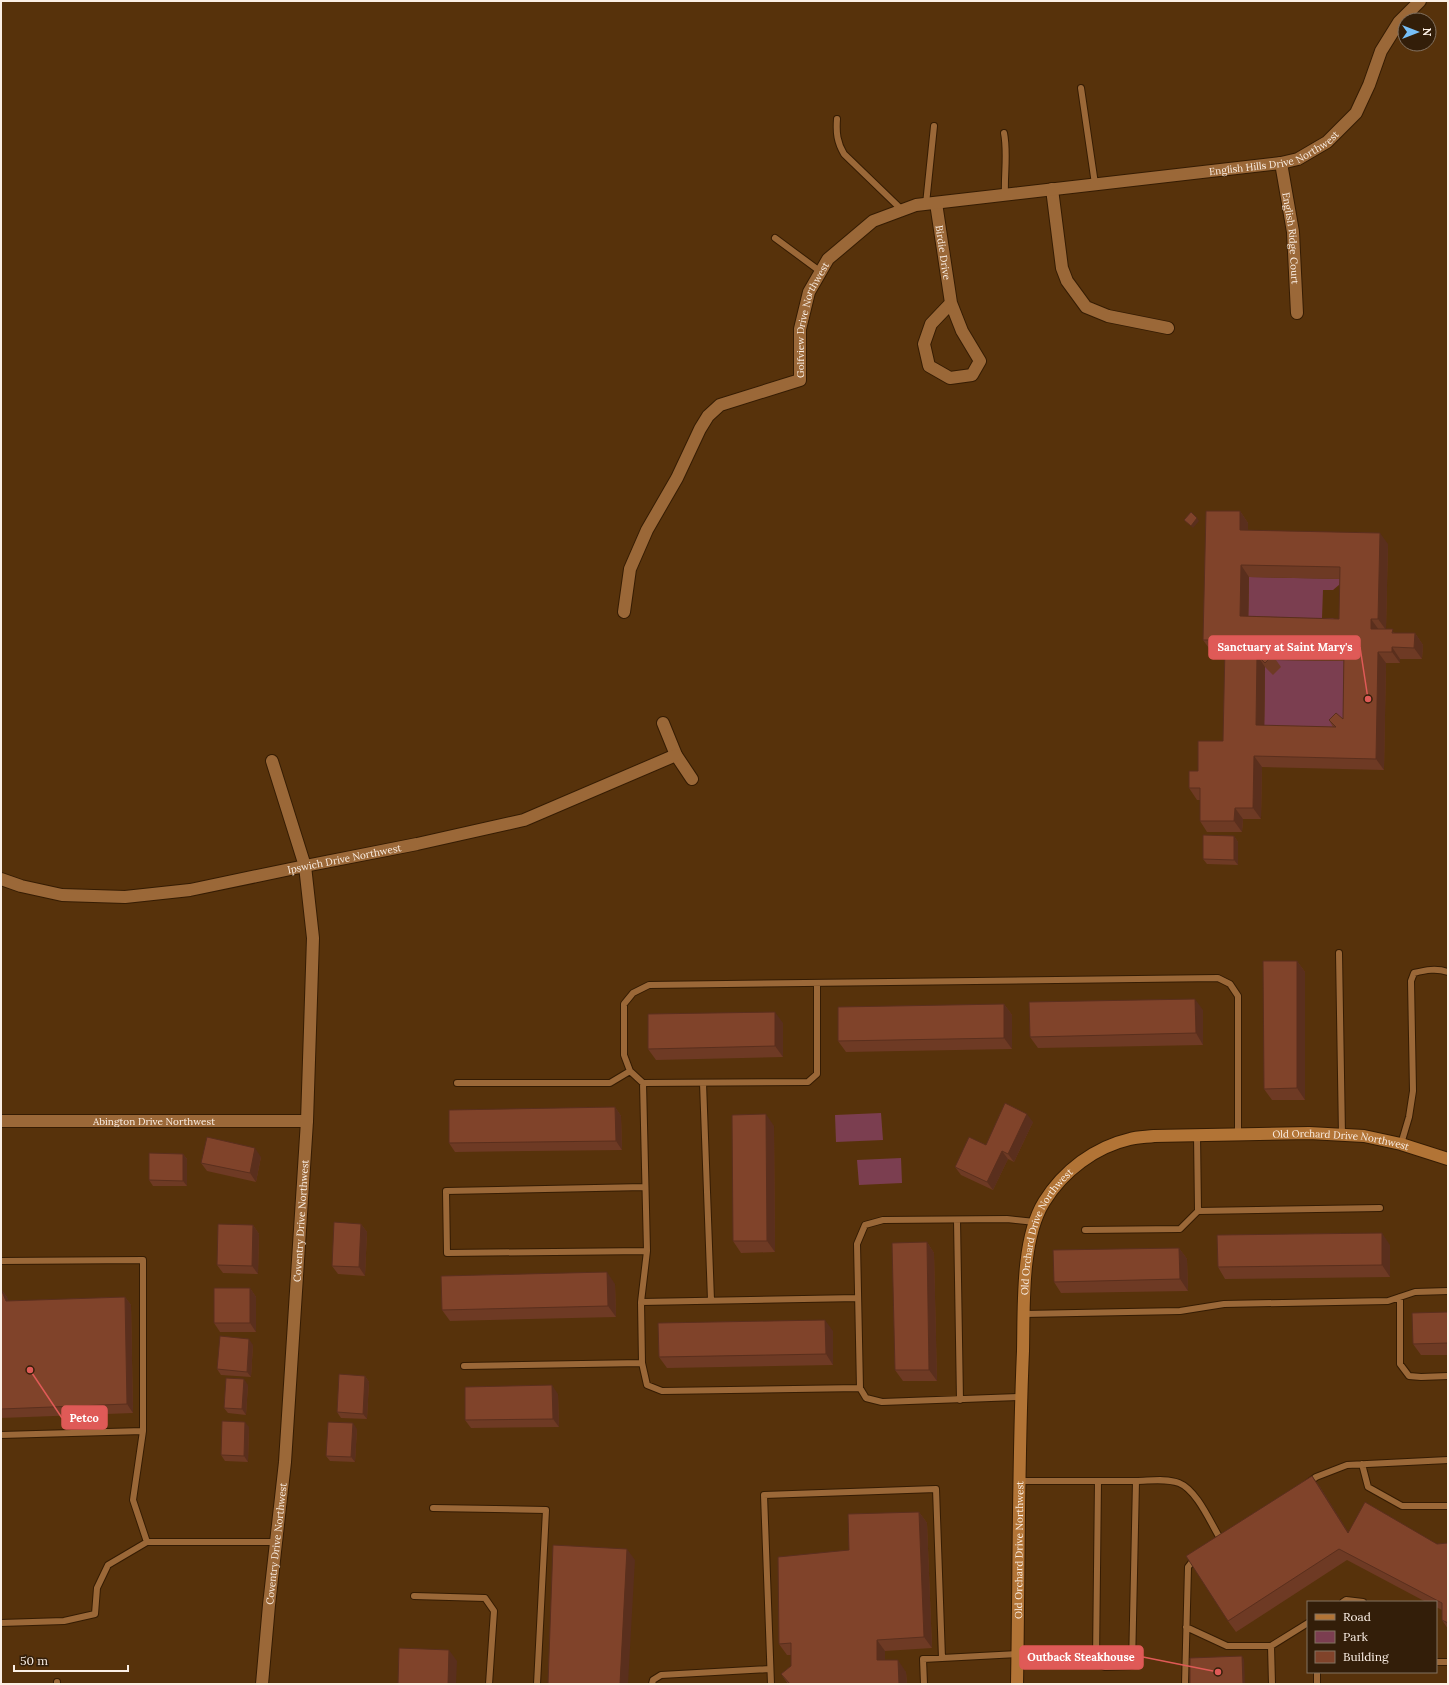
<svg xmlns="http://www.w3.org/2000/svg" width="1449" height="1685" font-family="Lora,serif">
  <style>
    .green { fill: #7b3e50 }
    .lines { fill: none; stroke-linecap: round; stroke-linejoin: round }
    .lane-casing { stroke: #351c03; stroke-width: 8 }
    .street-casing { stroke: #351c03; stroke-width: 14 }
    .secondary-casing { stroke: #351c03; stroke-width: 14 }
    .lane { stroke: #9b6838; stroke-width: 6 }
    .street { stroke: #9b6838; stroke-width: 12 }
    .secondary { stroke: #b27436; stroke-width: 12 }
    .wall { fill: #6e3a24; fill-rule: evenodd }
    .shaded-wall { fill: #5a2f1d }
    .building { fill: #80432a; stroke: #5a2f1d; fill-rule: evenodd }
    .labels { text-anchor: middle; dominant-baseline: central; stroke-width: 4; stroke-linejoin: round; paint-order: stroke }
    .street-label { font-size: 10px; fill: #fbefe5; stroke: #331e09 }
    .leader { fill: none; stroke: #df5a57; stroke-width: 1.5 }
    .callout-dot { fill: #df5a57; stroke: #331e09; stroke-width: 1.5 }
    .callout { fill: #df5a57; stroke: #df5a57; stroke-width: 1.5 }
    .callout-label { font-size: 11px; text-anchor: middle; font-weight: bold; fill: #fff }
  </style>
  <rect width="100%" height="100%" fill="#57320b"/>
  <path class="green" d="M 1249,577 L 1346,579 L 1333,590 L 1323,590 L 1322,618 L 1333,618 L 1344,630 L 1248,628 Z
    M 1273,660 L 1352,661 L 1351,730 L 1264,737 L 1265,667 Z
    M 881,1113 L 883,1140 L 836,1142 L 835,1115 Z
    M 901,1158 L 902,1183 L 859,1185 L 857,1160 Z"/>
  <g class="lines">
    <g class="lane-casing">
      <path id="lane" d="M 1081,88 L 1095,184
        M 837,119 C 836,133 837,142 844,154 L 902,210
        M 1004,133 C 1008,153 1004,174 1005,195
        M 926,204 L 934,126
        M 775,238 L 821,272
        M 1339,953 L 1342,1135
        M 817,983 L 817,1074 L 808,1082 L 643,1083 L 630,1071 L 624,1055 L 624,1004 L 633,993 L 649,985 L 1218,978 L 1230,984 L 1238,996 L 1238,1135
        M 457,1083 L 610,1083 L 630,1071
        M 643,1083 L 647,1251 L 641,1302 L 642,1363 L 647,1385 L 662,1391 L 860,1388
        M 703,1083 L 711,1300
        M 1197,1135 L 1198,1211 L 1380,1208
        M 1401,1144 L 1409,1117 L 1413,1091 L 1411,981 L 1414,973 C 1426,970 1436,968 1448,972
        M 645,1187 L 446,1191 L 447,1253 L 647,1251
        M 957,1220 L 960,1400
        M 1085,1230 L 1180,1229 L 1198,1211
        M 1,1261 L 143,1260 L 143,1431 L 133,1500 L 147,1542
        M 1400,1297 L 1400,1364 L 1409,1376 L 1421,1377 L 1448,1376
        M 641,1302 L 858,1298
        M 1024,1314 L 1180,1311 L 1224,1304 L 1388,1301 L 1415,1292 L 1448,1291
        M 464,1366 L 642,1363
        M 1021,1397 L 882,1402 L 866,1398 L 860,1388 L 857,1244 L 865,1225 L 883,1220 L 1007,1219 L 1035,1222
        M 1,1435 L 143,1431
        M 1362,1464 L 1368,1487 L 1402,1506 L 1448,1506
        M 1020,1481 L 1136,1481 L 1132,1666 L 1105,1667 L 1099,1665 L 1096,1660 L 1098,1481
        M 1136,1481 C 1149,1481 1166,1478 1179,1483 C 1197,1490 1211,1524 1221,1540
        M 1308,1483 L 1316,1477 L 1347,1465 L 1448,1460
        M 433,1508 L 546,1510 L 537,1684
        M 414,1596 L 485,1598 L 494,1611 L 489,1684
        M 1343,1602 L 1346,1600 L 1363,1602
        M 1,1623 L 64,1621 L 95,1614 L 97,1588 L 108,1565 L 147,1542 L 276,1542
        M 1186,1627 L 1227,1646 L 1271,1646
        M 1436,1662 L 1448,1662
        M 1317,1672 L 1317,1684
        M 57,1682 L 57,1684
        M 652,1684 L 653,1680 L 661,1675 L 770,1669
        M 771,1684 L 764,1495 L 936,1489 L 942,1658
        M 924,1684 L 923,1659 L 1018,1654
        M 1185,1684 L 1188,1567 L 1195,1558
        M 1272,1684 L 1271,1646 L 1308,1623"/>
    </g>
    <g class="street-casing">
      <g id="street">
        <path id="s1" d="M 1281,163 L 1293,232 L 1297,313"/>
        <path d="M 1052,189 L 1062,268 L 1067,281 L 1086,307 L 1108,316 L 1168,328"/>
        <path id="s2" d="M 936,203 L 951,303 L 931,324 L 924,344 L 929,366 L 950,378 L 972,375 L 980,361 L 962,331 L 951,303"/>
        <path id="s3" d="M 624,612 L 630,569 L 647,530 L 677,478 L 700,429 L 708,416 L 720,405 L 800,380 L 800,329 L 809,292 L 828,259 L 873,221 L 916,205 L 1281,163 L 1298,159 L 1327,142 L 1356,113 L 1369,85 L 1381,51 L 1399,22 L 1420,1"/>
        <path d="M 663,723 L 676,755 L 692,779"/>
        <path id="s4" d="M 1,879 L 21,886 L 62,895 L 125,897 L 190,890 L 305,866 L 417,844 L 524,820 L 676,755"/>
        <path id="s5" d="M 1,1121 L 307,1121"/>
        <path id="s6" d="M 262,1684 L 269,1605 L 285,1462 L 307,1121 L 313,938 L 305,866 L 272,761"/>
      </g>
    </g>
    <g class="secondary-casing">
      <g id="secondary">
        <path id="s7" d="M 1017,1684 C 1019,1573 1018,1462 1023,1351 C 1024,1308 1021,1239 1044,1202 C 1063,1171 1095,1147 1130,1139 C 1137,1137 1146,1137 1154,1136 L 1309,1133 L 1364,1136 L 1401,1144 L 1448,1159"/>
      </g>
    </g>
    <use href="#lane" class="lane"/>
    <use href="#street" class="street"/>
    <use href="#secondary" class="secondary"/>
  </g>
  <path class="wall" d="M 1240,511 L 1248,523 L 1248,530 L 1388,544 L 1386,629 L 1395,633 L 1415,633 L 1423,645 L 1422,659 L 1400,659 L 1400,663 L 1386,663 L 1384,770 L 1262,767 L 1261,819 L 1243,819 L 1242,832 L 1207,832 L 1200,821 L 1200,800 L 1197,800 L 1189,788 L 1198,771 L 1223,741 L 1225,657 L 1221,651 L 1211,651 L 1203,640 ZM 1249,577 L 1340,579 L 1339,619 L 1248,616 ZM 1276,660 L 1344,661 L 1343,719 L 1329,720 L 1333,727 L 1264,726 L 1265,667 L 1273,675 L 1281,667 Z
    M 1234,836 L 1238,842 L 1238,865 L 1207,864 L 1203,859 Z
    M 1297,961 L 1305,972 L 1305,1100 L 1272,1100 L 1264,1089 Z
    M 1004,1004 L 1012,1015 L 1012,1049 L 846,1052 L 838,1041 Z
    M 1203,1010 L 1203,1045 L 1038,1048 L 1030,1037 Z
    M 783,1023 L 783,1057 L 656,1060 L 648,1049 Z
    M 615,1107 L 621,1116 L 622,1150 L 455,1152 L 449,1143 Z
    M 1033,1122 L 1014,1162 L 1008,1159 L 993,1190 L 961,1175 L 955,1167 L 986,1145 Z
    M 774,1126 L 775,1252 L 741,1253 L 733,1241 Z
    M 183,1154 L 187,1159 L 187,1186 L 153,1186 L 149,1180 Z
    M 261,1157 L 256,1182 L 207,1171 L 201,1163 Z
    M 361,1224 L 367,1232 L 365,1276 L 338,1274 L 332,1266 Z
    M 253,1225 L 259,1234 L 258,1274 L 223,1273 L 217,1265 Z
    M 927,1242 L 934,1253 L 937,1381 L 903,1381 L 895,1370 Z
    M 1390,1245 L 1390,1277 L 1225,1279 L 1218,1267 Z
    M 1179,1248 L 1187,1259 L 1188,1291 L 1061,1293 L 1054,1282 Z
    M 615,1284 L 616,1317 L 450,1321 L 442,1310 Z
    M 250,1288 L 256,1297 L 256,1332 L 220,1332 L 214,1323 Z
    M 1,1289 L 7,1297 L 8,1301 L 125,1297 L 131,1305 L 133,1413 L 1,1418 Z
    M 1448,1312 L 1448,1355 L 1421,1355 L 1413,1344 Z
    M 833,1331 L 833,1365 L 667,1368 L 659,1357 Z
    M 253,1345 L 251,1377 L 221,1375 L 217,1369 Z
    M 365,1376 L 369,1382 L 367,1419 L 341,1418 L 337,1412 Z
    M 248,1385 L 246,1415 L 228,1413 L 224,1408 Z
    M 558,1394 L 559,1427 L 471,1428 L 465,1420 Z
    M 249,1427 L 248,1462 L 225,1461 L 221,1455 Z
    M 357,1429 L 355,1462 L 330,1461 L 326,1456 Z
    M 1312,1476 L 1320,1487 L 1348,1532 L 1437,1544 L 1448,1543 L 1448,1629 L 1442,1620 L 1442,1610 L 1436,1607 L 1436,1602 L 1426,1602 L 1347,1560 L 1236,1632 L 1228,1621 Z
    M 919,1512 L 927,1523 L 932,1648 L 885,1651 L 885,1660 L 906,1672 L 907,1684 L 788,1684 L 781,1674 L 791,1666 L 791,1655 L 787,1655 L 779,1644 L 849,1550 Z"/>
  <path class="shaded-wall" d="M 1240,511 L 1248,523 L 1248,541 L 1240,530 Z
    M 1197,518 L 1199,521 L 1193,528 L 1191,526 Z
    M 1380,533 L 1388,544 L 1386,630 L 1378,619 Z
    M 1241,565 L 1249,577 L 1248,628 L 1240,616 Z
    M 1371,619 L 1379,630 L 1371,629 Z
    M 1415,633 L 1423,645 L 1422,659 L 1414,648 Z
    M 1392,647 L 1400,659 L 1400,663 L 1392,652 Z
    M 1378,652 L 1386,663 L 1384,770 L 1376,759 Z
    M 1257,655 L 1265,667 L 1264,737 L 1256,725 Z
    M 1254,756 L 1262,767 L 1261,819 L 1253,808 Z
    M 1235,808 L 1243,819 L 1242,832 L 1234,821 Z
    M 1234,836 L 1238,842 L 1238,865 L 1234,860 Z
    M 1297,961 L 1305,972 L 1305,1100 L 1297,1088 Z
    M 1195,999 L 1203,1010 L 1203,1045 L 1196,1033 Z
    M 1004,1004 L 1012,1015 L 1012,1049 L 1004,1038 Z
    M 775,1012 L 783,1023 L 783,1057 L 775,1046 Z
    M 615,1107 L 621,1116 L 622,1150 L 616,1141 Z
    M 766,1114 L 774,1126 L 775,1252 L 767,1241 Z
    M 1027,1114 L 1033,1122 L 1014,1162 L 1008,1154 Z
    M 255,1148 L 261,1157 L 256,1182 L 250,1173 Z
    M 1002,1151 L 1008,1159 L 993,1190 L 987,1182 Z
    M 183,1154 L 187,1159 L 187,1186 L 183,1181 Z
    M 361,1224 L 367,1232 L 365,1276 L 359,1267 Z
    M 253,1225 L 259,1234 L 258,1274 L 252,1266 Z
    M 1382,1233 L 1390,1245 L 1390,1277 L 1382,1265 Z
    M 927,1242 L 934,1253 L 937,1381 L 929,1370 Z
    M 1179,1248 L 1187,1259 L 1188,1291 L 1180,1279 Z
    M 607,1272 L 615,1284 L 616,1317 L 608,1306 Z
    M 250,1288 L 256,1297 L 256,1332 L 250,1323 Z
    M 1,1289 L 7,1297 L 12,1309 L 6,1301 Z
    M 125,1297 L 131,1305 L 133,1413 L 127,1404 Z
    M 825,1320 L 833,1331 L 833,1365 L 826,1354 Z
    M 249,1339 L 253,1345 L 251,1377 L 247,1372 Z
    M 365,1376 L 369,1382 L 367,1419 L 363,1414 Z
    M 244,1379 L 248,1385 L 246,1415 L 242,1409 Z
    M 552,1385 L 558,1394 L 559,1427 L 553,1419 Z
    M 245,1422 L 249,1427 L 248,1462 L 244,1456 Z
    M 353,1423 L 357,1429 L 355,1462 L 351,1457 Z
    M 1312,1476 L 1320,1487 L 1356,1544 L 1348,1533 Z
    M 919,1512 L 927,1523 L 932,1648 L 924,1637 Z
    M 627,1549 L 635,1560 L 628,1684 L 620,1684 Z
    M 877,1640 L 885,1651 L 885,1672 L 877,1660 Z
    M 449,1650 L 457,1661 L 456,1684 L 448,1684 Z
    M 1242,1656 L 1244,1659 L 1245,1684 L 1243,1684 Z
    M 898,1660 L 906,1672 L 907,1684 L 899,1684 Z"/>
  <path class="building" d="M 1206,511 L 1240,511 L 1240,530 L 1380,533 L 1378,619 L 1371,619 L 1371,629 L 1393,629 L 1392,633 L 1415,633 L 1414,648 L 1392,647 L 1392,652 L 1378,652 L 1376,759 L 1254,756 L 1253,808 L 1235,808 L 1234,821 L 1200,821 L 1200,788 L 1189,788 L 1189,771 L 1198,771 L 1198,741 L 1223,741 L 1225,647 L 1218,647 L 1218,640 L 1203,640 ZM 1241,565 L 1340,567 L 1339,619 L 1240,616 ZM 1266,649 L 1344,650 L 1343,719 L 1336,713 L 1329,720 L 1336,727 L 1256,725 L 1257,655 L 1265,663 L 1273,655 Z
    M 1191,512 L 1197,518 L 1191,526 L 1184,520 Z
    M 1203,835 L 1234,836 L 1234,860 L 1203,859 Z
    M 1263,961 L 1297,961 L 1297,1088 L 1264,1089 Z
    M 1195,999 L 1196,1033 L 1030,1037 L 1029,1002 Z
    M 1004,1004 L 1004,1038 L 838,1041 L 838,1007 Z
    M 775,1012 L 775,1046 L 648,1049 L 648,1014 Z
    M 1005,1103 L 1027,1114 L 1008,1154 L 1002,1151 L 987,1182 L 955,1167 L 969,1137 L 986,1145 Z
    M 615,1107 L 616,1141 L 449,1143 L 449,1110 Z
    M 766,1114 L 767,1241 L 733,1241 L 732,1115 Z
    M 207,1137 L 255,1148 L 250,1173 L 201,1163 Z
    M 149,1153 L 183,1154 L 183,1181 L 149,1180 Z
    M 334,1222 L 361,1224 L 359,1267 L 332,1266 Z
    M 218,1224 L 253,1225 L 252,1266 L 217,1265 Z
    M 1382,1233 L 1382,1265 L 1218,1267 L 1217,1235 Z
    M 927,1242 L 929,1370 L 895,1370 L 892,1243 Z
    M 1179,1248 L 1180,1279 L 1054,1282 L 1053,1250 Z
    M 607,1272 L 608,1306 L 442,1310 L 441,1276 Z
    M 214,1288 L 250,1288 L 250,1323 L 214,1323 Z
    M 1,1289 L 6,1301 L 125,1297 L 127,1404 L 1,1409 Z
    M 1448,1312 L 1448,1343 L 1413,1344 L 1412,1313 Z
    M 825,1320 L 826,1354 L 659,1357 L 658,1323 Z
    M 220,1336 L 249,1339 L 247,1372 L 217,1369 Z
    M 339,1374 L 365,1376 L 363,1414 L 337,1412 Z
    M 226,1378 L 244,1379 L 242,1409 L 224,1408 Z
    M 552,1385 L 553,1419 L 465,1420 L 465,1387 Z
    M 222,1421 L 245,1422 L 244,1456 L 221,1455 Z
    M 328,1422 L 353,1423 L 351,1457 L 326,1456 Z
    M 1312,1476 L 1348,1533 L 1365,1502 L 1437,1544 L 1448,1543 L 1448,1623 L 1442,1620 L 1442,1603 L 1339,1549 L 1228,1621 L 1186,1556 Z
    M 919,1512 L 924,1637 L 877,1640 L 877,1660 L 898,1660 L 899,1684 L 790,1684 L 781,1674 L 791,1666 L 791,1643 L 779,1644 L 778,1557 L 849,1550 L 848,1514 Z
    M 553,1545 L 627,1549 L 620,1684 L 548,1684 Z
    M 399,1648 L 449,1650 L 448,1684 L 398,1684 Z
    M 1242,1656 L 1243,1684 L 1190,1684 L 1190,1658 Z"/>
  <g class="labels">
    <g class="street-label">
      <text stroke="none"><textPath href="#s3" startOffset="911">English Hills Drive Northwest</textPath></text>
      <text stroke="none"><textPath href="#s1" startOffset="76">English Ridge Court</textPath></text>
      <text stroke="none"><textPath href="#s2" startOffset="50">Birdie Drive</textPath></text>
      <text stroke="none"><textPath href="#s3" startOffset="378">Golfview Drive Northwest</textPath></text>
      <text stroke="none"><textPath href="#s4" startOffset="349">Ipswich Drive Northwest</textPath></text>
      <text stroke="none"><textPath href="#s5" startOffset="153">Abington Drive Northwest</textPath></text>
      <text stroke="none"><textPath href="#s7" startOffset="806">Old Orchard Drive Northwest</textPath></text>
      <text stroke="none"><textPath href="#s6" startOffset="465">Coventry Drive Northwest</textPath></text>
      <text stroke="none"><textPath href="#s7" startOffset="458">Old Orchard Drive Northwest</textPath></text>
      <text stroke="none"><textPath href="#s6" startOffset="141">Coventry Drive Northwest</textPath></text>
      <text stroke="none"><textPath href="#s7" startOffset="134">Old Orchard Drive Northwest</textPath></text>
    </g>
  </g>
  <path class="leader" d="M1368 699L1360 647M30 1370L62 1418M1218 1672L1143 1657"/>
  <g class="callout-dot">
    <circle cx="1368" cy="699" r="4"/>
    <circle cx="30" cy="1370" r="4"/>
    <circle cx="1218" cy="1672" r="4"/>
  </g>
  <g class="callout">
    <rect x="1209" y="636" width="151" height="23" rx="4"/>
    <rect x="62" y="1406" width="45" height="23" rx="4"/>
    <rect x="1020" y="1646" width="123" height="23" rx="4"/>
  </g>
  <g class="callout-label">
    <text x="1285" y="651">Sanctuary at Saint Mary's</text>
    <text x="84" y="1422">Petco</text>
    <text x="1081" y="1661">Outback Steakhouse</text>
  </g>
  <rect width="1449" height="1685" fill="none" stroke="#fbefe5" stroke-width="4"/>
  <rect x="1307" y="1601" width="130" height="72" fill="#331e09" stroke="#837261"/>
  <rect x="1315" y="1614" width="20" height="6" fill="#b27436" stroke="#837261"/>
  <text x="1343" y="1621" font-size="12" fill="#fbefe5">Road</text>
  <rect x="1315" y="1631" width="20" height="12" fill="#7b3e50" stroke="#837261"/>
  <text x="1343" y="1641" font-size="12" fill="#fbefe5">Park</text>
  <rect x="1315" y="1651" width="20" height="12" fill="#80432a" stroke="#837261"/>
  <text x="1343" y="1661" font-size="12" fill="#fbefe5">Building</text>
  <g transform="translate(1417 32) rotate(90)"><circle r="19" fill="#331e09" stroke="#837261"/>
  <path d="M0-3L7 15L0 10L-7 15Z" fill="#77bff7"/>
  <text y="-6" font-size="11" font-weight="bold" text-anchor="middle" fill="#fbefe5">N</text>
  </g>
  <path d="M14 1665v6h114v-6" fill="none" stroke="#fbefe5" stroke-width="2"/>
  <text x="20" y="1665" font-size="12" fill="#fbefe5" stroke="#331e09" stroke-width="3" paint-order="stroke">50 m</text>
</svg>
